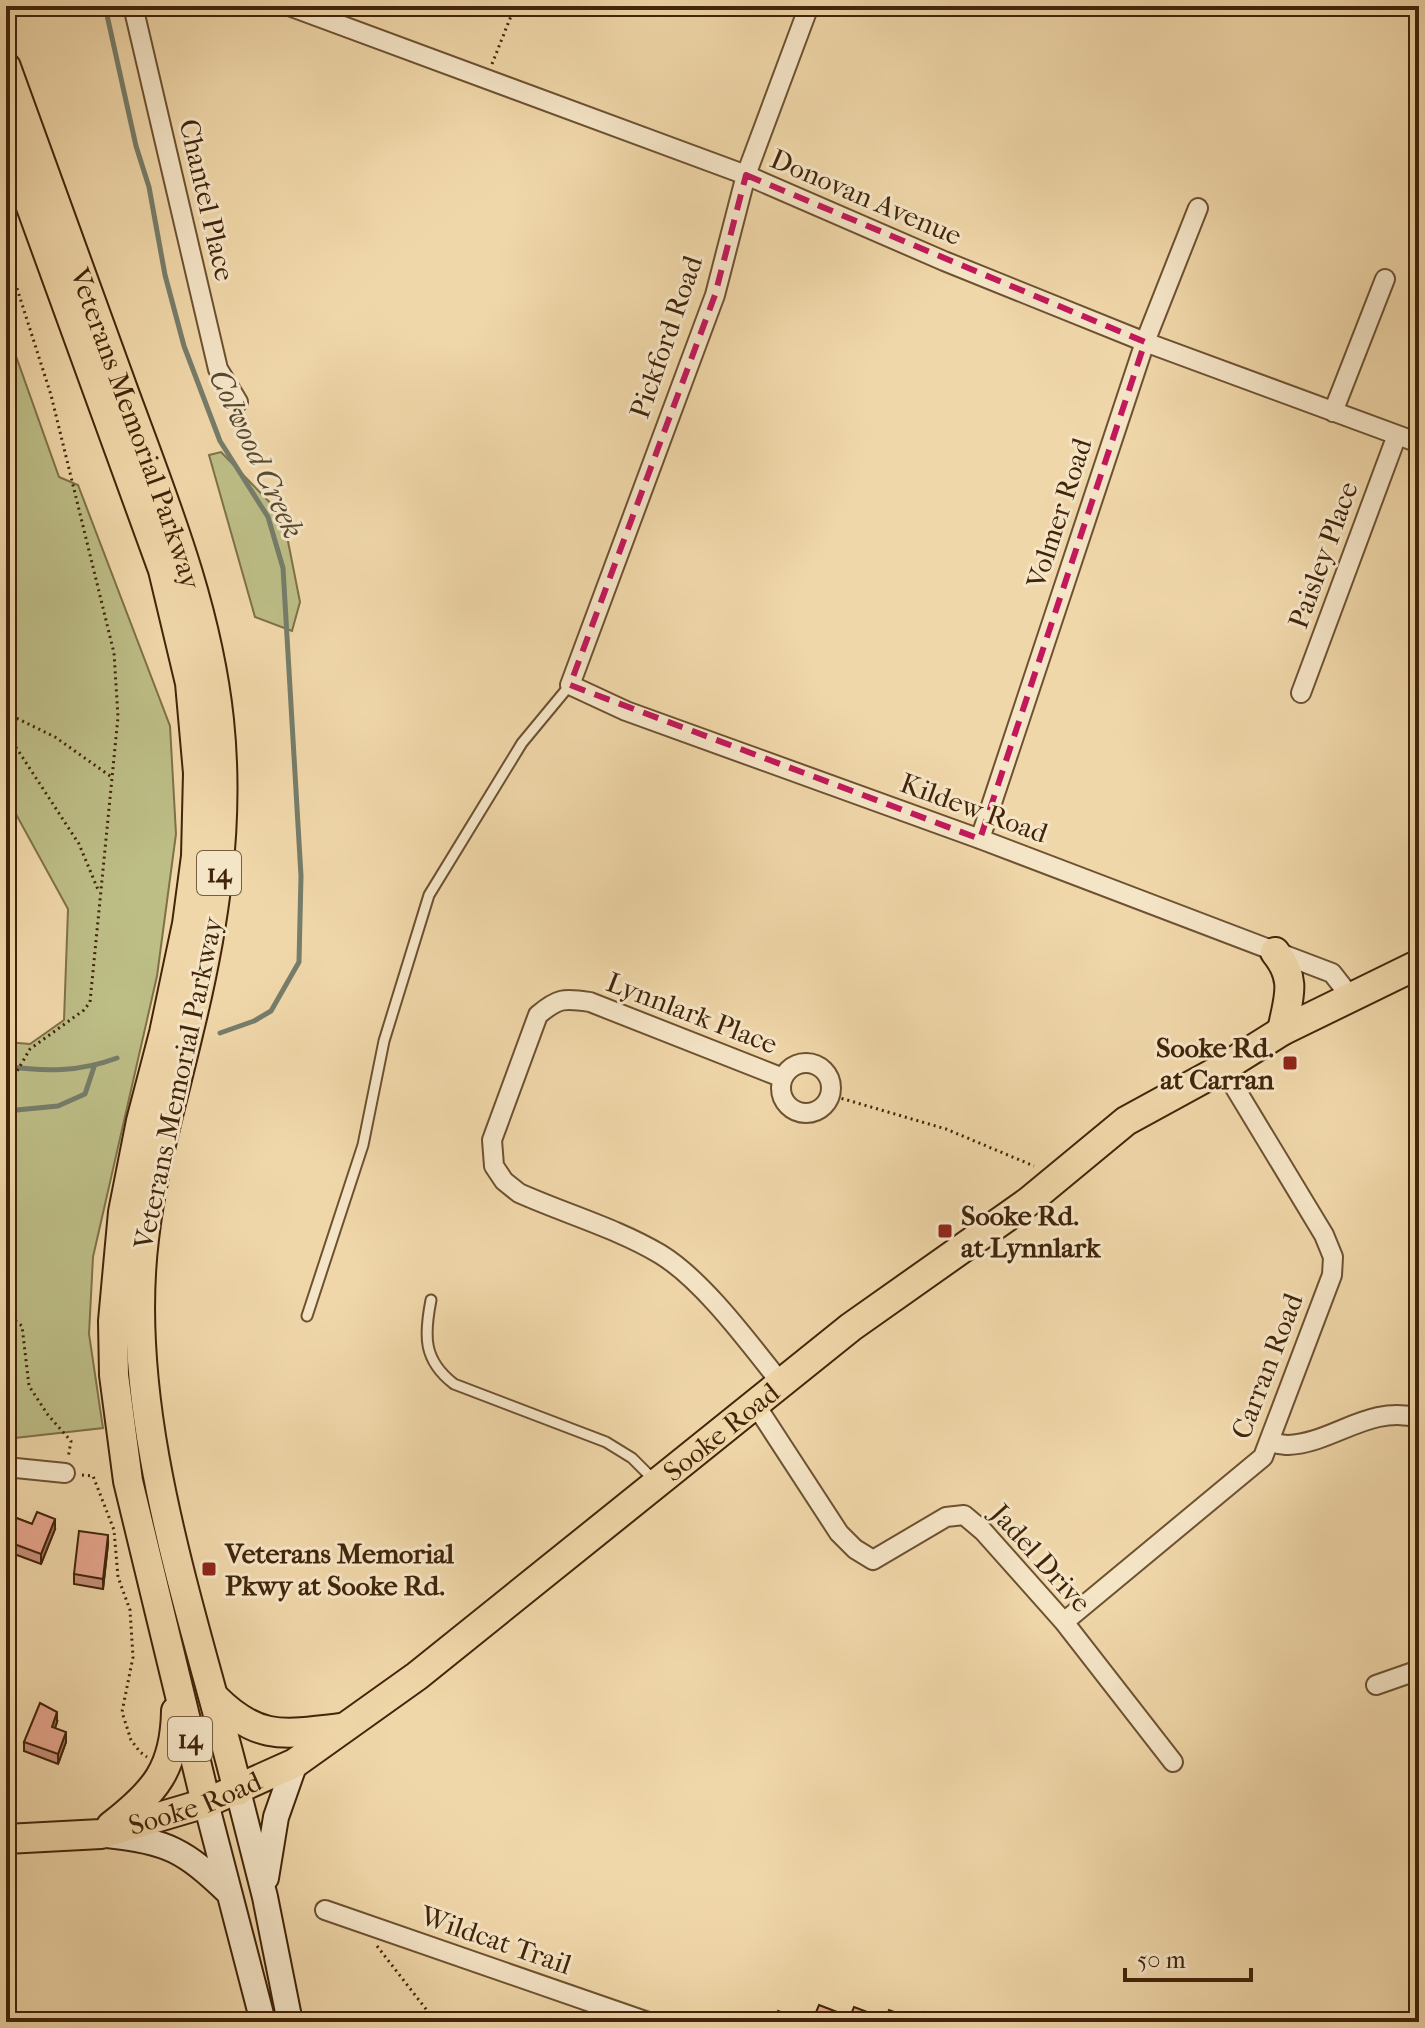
<svg xmlns="http://www.w3.org/2000/svg" width="1425" height="2028" font-family="'IM FELL French Canon',serif">
  <style>
    .park { fill: #bdbd86; stroke: #7f7048; stroke-width: 2 }
    .lines { fill: none; stroke-linecap: round; stroke-linejoin: round }
    .stream { stroke: #767d6a; stroke-width: 5 }
    .lane-casing { stroke: #6d5131; stroke-width: 13 }
    .street-casing { stroke: #6d5131; stroke-width: 22 }
    .secondary-casing { stroke: #412409; stroke-width: 28 }
    .primary-casing { stroke: #412409; stroke-width: 32 }
    .path { stroke: #412409; stroke-width: 3; stroke-dasharray: 2 4; stroke-linecap: butt }
    .lane { stroke: #f5e5c7; stroke-width: 9 }
    .street { stroke: #f5e5c7; stroke-width: 18 }
    .secondary { stroke: #f5e5c7; stroke-width: 24 }
    .primary { stroke: #f0d7a9; stroke-width: 28 }
    .wall { fill: #c78f7a; stroke: #412409; stroke-width: 2 }
    .shaded-wall { fill: #a27463; stroke: #412409; stroke-width: 2 }
    .building { fill: #e7a68e; stroke: #412409; stroke-width: 2 }
    .marked { fill: none; stroke: #c2185b; stroke-width: 6; stroke-dasharray: 16 10; stroke-linejoin: round }
    .poi-dot { fill: #8f2418; stroke: #f5e5c7; stroke-width: 3 }
    .labels { text-anchor: middle; dominant-baseline: central; stroke-width: 6; stroke-linejoin: round; paint-order: stroke }
    .shield { fill: #f5e5c7; stroke: #775e42; stroke-width: 2 }
    .shield-label { font-size: 26px; font-weight: bold; fill: #412409 }
    .street-label { font-size: 28px; fill: #412409; stroke: #f5e5c7 }
    .poi-label { font-size: 28px; font-weight: bold; fill: #412409; stroke: #f5e5c7; text-anchor: start }
    .water-label { font-size: 30px; font-style: italic; fill: #574931; stroke: #f5e5c7 }
  </style>
  <rect width="100%" height="100%" fill="#f0d7a9"/>
  <filter id="stains"><feTurbulence type="fractalNoise" baseFrequency=".0025" numOctaves="4"/><feColorMatrix values="0 0 0 0 .2 0 0 0 0 .09 0 0 0 0 .02 0 0 0 .5 -.17"/></filter>
  <radialGradient id="worn" r=".72"><stop offset=".6" stop-color="#630" stop-opacity="0"/><stop offset="1" stop-color="#630" stop-opacity=".3"/></radialGradient>
  <path class="park" d="M 6,328 L 59,477 L 78,485 L 170,726 L 176,834 L 157,976 L 93,1257 L 89,1334 L 103,1428 L 15,1438 L 6,1434 L 6,1042 L 30,1044 L 64,1020 L 68,909 L 6,796 Z
    M 221,452 L 283,516 L 300,602 L 292,631 L 255,617 L 209,455 Z"/>
  <g class="lines">
    <path class="stream" d="M 105,6 L 136,146 L 149,187 L 165,275 L 184,346 L 220,441 L 268,517 L 283,568 L 301,876 L 299,962 L 271,1011 L 254,1021 L 220,1033
      M 6,1066 C 44,1072 80,1072 117,1058
      M 6,1111 L 58,1106 L 85,1094 L 94,1067"/>
    <g class="lane-casing">
      <path id="lane" d="M 431,1300 C 424,1336 423,1360 454,1384 L 606,1442 L 632,1458 L 654,1480
        M 307,1316 L 363,1145 L 384,1041 L 429,895 L 522,743 L 570,685"/>
    </g>
    <g class="street-casing">
      <path id="street" d="M 133,6 L 218,369 L 238,402
        M 289,6 L 746,175 L 944,261 L 1145,342 L 1419,443
        M 809,6 L 746,175 L 715,295 L 570,685 L 626,711 L 980,839 L 1332,973 L 1350,996
        M 1333,412 L 1385,279
        M 1301,693 L 1397,435
        M 980,839 L 1145,342 L 1198,208
        M781 1088a25 25 0 1 1 50 0a25 25 0 1 1-50 0Z
        M 781,1383 C 749,1343 703,1280 660,1254 C 616,1228 566,1214 519,1193 L 504,1181 L 494,1166 L 492,1140 L 538,1015 C 558,998 564,998 590,1002 L 783,1078
        M 755,1404 L 839,1533 L 855,1549 L 873,1560 L 946,1517 L 964,1515 L 983,1531 L 1064,1622 L 1173,1762
        M 1269,1442 C 1275,1443 1282,1445 1288,1445 C 1334,1443 1369,1404 1419,1418
        M 6,1467 L 65,1473
        M 1064,1622 L 1263,1457 L 1332,1275 L 1333,1257 L 1324,1235 L 1223,1068
        M 1376,1685 L 1419,1670
        M 325,1910 L 648,2022"/>
    </g>
    <g class="secondary-casing">
      <path id="secondary" d="M 238,1791 L 265,1897 L 290,2022
        M 206,1803 L 263,2022
        M 107,1835 C 168,1841 185,1851 229,1893
        M 266,1878 L 276,1817 L 295,1763"/>
    </g>
    <g class="primary-casing">
      <g id="primary">
        <path id="s1" d="M 6,67 C 46,176 85,286 125,395 C 164,501 207,606 219,720 C 230,825 214,928 189,1030 C 173,1099 152,1168 144,1239 C 122,1420 195,1616 238,1791"/>
        <path d="M 6,138 L 163,570 L 190,683 L 198,773 L 196,856 L 187,924 L 164,1033 L 141,1121 L 123,1212 L 113,1321 L 114,1375 L 128,1481 L 206,1803"/>
        <path d="M 1275,952 C 1298,980 1288,999 1282,1031"/>
        <path d="M 215,1698 C 259,1742 285,1734 342,1728"/>
        <path d="M 111,1826 C 155,1792 175,1769 176,1711"/>
        <path id="s2" d="M 6,1839 L 101,1834 L 206,1803 L 295,1763 L 417,1676 L 851,1327 L 1028,1202 L 1126,1121 L 1223,1068 L 1282,1031 L 1419,964"/>
      </g>
    </g>
    <path class="path" d="M 492,64 L 515,6
      M 6,254 L 51,395 L 114,653 L 118,717 L 90,1002 L 84,1010 L 30,1049 L 6,1090
      M 6,713 L 55,737 L 113,778
      M 6,732 L 79,844 L 99,892
      M 830,1095 L 946,1129 L 1034,1166
      M 6,1313 L 22,1326 L 29,1386 L 48,1415 L 71,1441 L 68,1458
      M 82,1475 L 93,1476 L 114,1530 L 118,1577 L 130,1610 L 133,1657 L 122,1712 L 131,1740 L 140,1752 L 147,1757
      M 377,1946 L 436,2022"/>
    <use href="#lane" class="lane"/>
    <use href="#street" class="street"/>
    <use href="#secondary" class="secondary"/>
    <use href="#primary" class="primary"/>
  </g>
  <path class="wall" d="M 6,1514 L 32,1524 L 55,1529 L 41,1564 L 6,1551 Z
    M 108,1544 L 103,1589 L 74,1584 L 74,1574 Z
    M 57,1722 L 55,1728 L 66,1742 L 58,1764 L 24,1751 L 24,1742 Z"/>
  <path class="shaded-wall" d="M 55,1519 L 55,1529 L 41,1564 L 41,1554 Z
    M 108,1535 L 108,1544 L 103,1589 L 103,1579 Z
    M 57,1712 L 57,1722 L 52,1737 L 52,1727 Z
    M 66,1732 L 66,1742 L 58,1764 L 58,1754 Z"/>
  <path class="building" d="M 37,1512 L 55,1519 L 41,1554 L 6,1541 L 6,1514 L 32,1524 Z
    M 79,1531 L 108,1535 L 103,1579 L 74,1574 Z
    M 40,1703 L 57,1712 L 52,1727 L 66,1732 L 58,1754 L 24,1742 Z
    M 819,2005 L 850,2017 L 854,2007 L 886,2019 L 889,2010 L 921,2022 L 925,2012 L 951,2022 L 812,2022 Z
    M 778,2011 L 807,2022 L 774,2022 Z
    M 961,2015 L 980,2022 L 958,2022 Z
    M 996,2018 L 1008,2022 L 994,2022 Z"/>
  <path class="marked" d="M 746,175 L 1145,342 L 980,839 L 570,685 L 715,295 Z"/>
  <g class="poi-dot">
    <rect x="1282" y="1055" width="16" height="16" rx="4"/>
    <rect x="937" y="1223" width="16" height="16" rx="4"/>
    <rect x="201" y="1561" width="16" height="16" rx="4"/>
  </g>
  <g class="labels">
    <g class="shield">
      <rect x="197" y="851" width="44" height="44" rx="6"/>
      <rect x="168" y="1717" width="44" height="44" rx="6"/>
    </g>
    <g class="shield-label">
      <text x="219" y="873">14</text>
      <text x="190" y="1739">14</text>
    </g>
    <g class="street-label">
      <text transform="translate(866 197) rotate(23)">Donovan Avenue</text>
      <text transform="translate(207 200) rotate(77)">Chantel Place</text>
      <text transform="translate(666 337) rotate(-71)">Pickford Road</text>
      <text stroke="none"><textPath href="#s1" startOffset="384">Veterans Memorial Parkway</textPath></text>
      <text transform="translate(1059 513) rotate(-72)">Volmer Road</text>
      <text transform="translate(1323 555) rotate(-70)">Paisley Place</text>
      <text transform="translate(974 808) rotate(20)">Kildew Road</text>
      <text transform="translate(692 1013) rotate(21)">Lynnlark Place</text>
      <text transform="translate(178 1083) rotate(-78)">Veterans Memorial Parkway</text>
      <text transform="translate(1267 1366) rotate(-69)">Carran Road</text>
      <text stroke="none"><textPath href="#s2" startOffset="842">Sooke Road</textPath></text>
      <text transform="translate(1041 1558) rotate(48)">Jadel Drive</text>
      <text stroke="none"><textPath href="#s2" startOffset="194">Sooke Road</textPath></text>
      <text transform="translate(496 1940) rotate(19)">Wildcat Trail</text>
    </g>
    <g class="poi-label">
      <text x="1274" y="1047" text-anchor="end">Sooke Rd.<tspan x="1274" dy="32">at Carran</tspan></text>
      <text x="961" y="1215">Sooke Rd.<tspan x="961" dy="32">at Lynnlark</tspan></text>
      <text x="225" y="1553">Veterans Memorial<tspan x="225" dy="32">Pkwy at Sooke Rd.</tspan></text>
    </g>
    <g class="water-label">
      <text transform="translate(256 454) rotate(65)">Colwood Creek</text>
    </g>
  </g>
  <rect width="1425" height="2028" fill="none" stroke="#f0d7a9" stroke-width="32"/>
  <rect x="8" y="8" width="1409" height="2012" fill="none" stroke="#412409" stroke-width="4"/>
  <rect x="16" y="16" width="1393" height="1996" fill="none" stroke="#412409" stroke-width="2"/>
  <path d="M1125 1968v12h126v-12" fill="none" stroke="#412409" stroke-width="4"/>
  <text x="1137" y="1968" font-size="24" fill="#412409" stroke="#f5e5c7" stroke-width="6" paint-order="stroke">50 m</text>
  <rect width="100%" height="100%" filter="url(#stains)"/>
  <rect width="100%" height="100%" fill="url(#worn)"/>
</svg>
